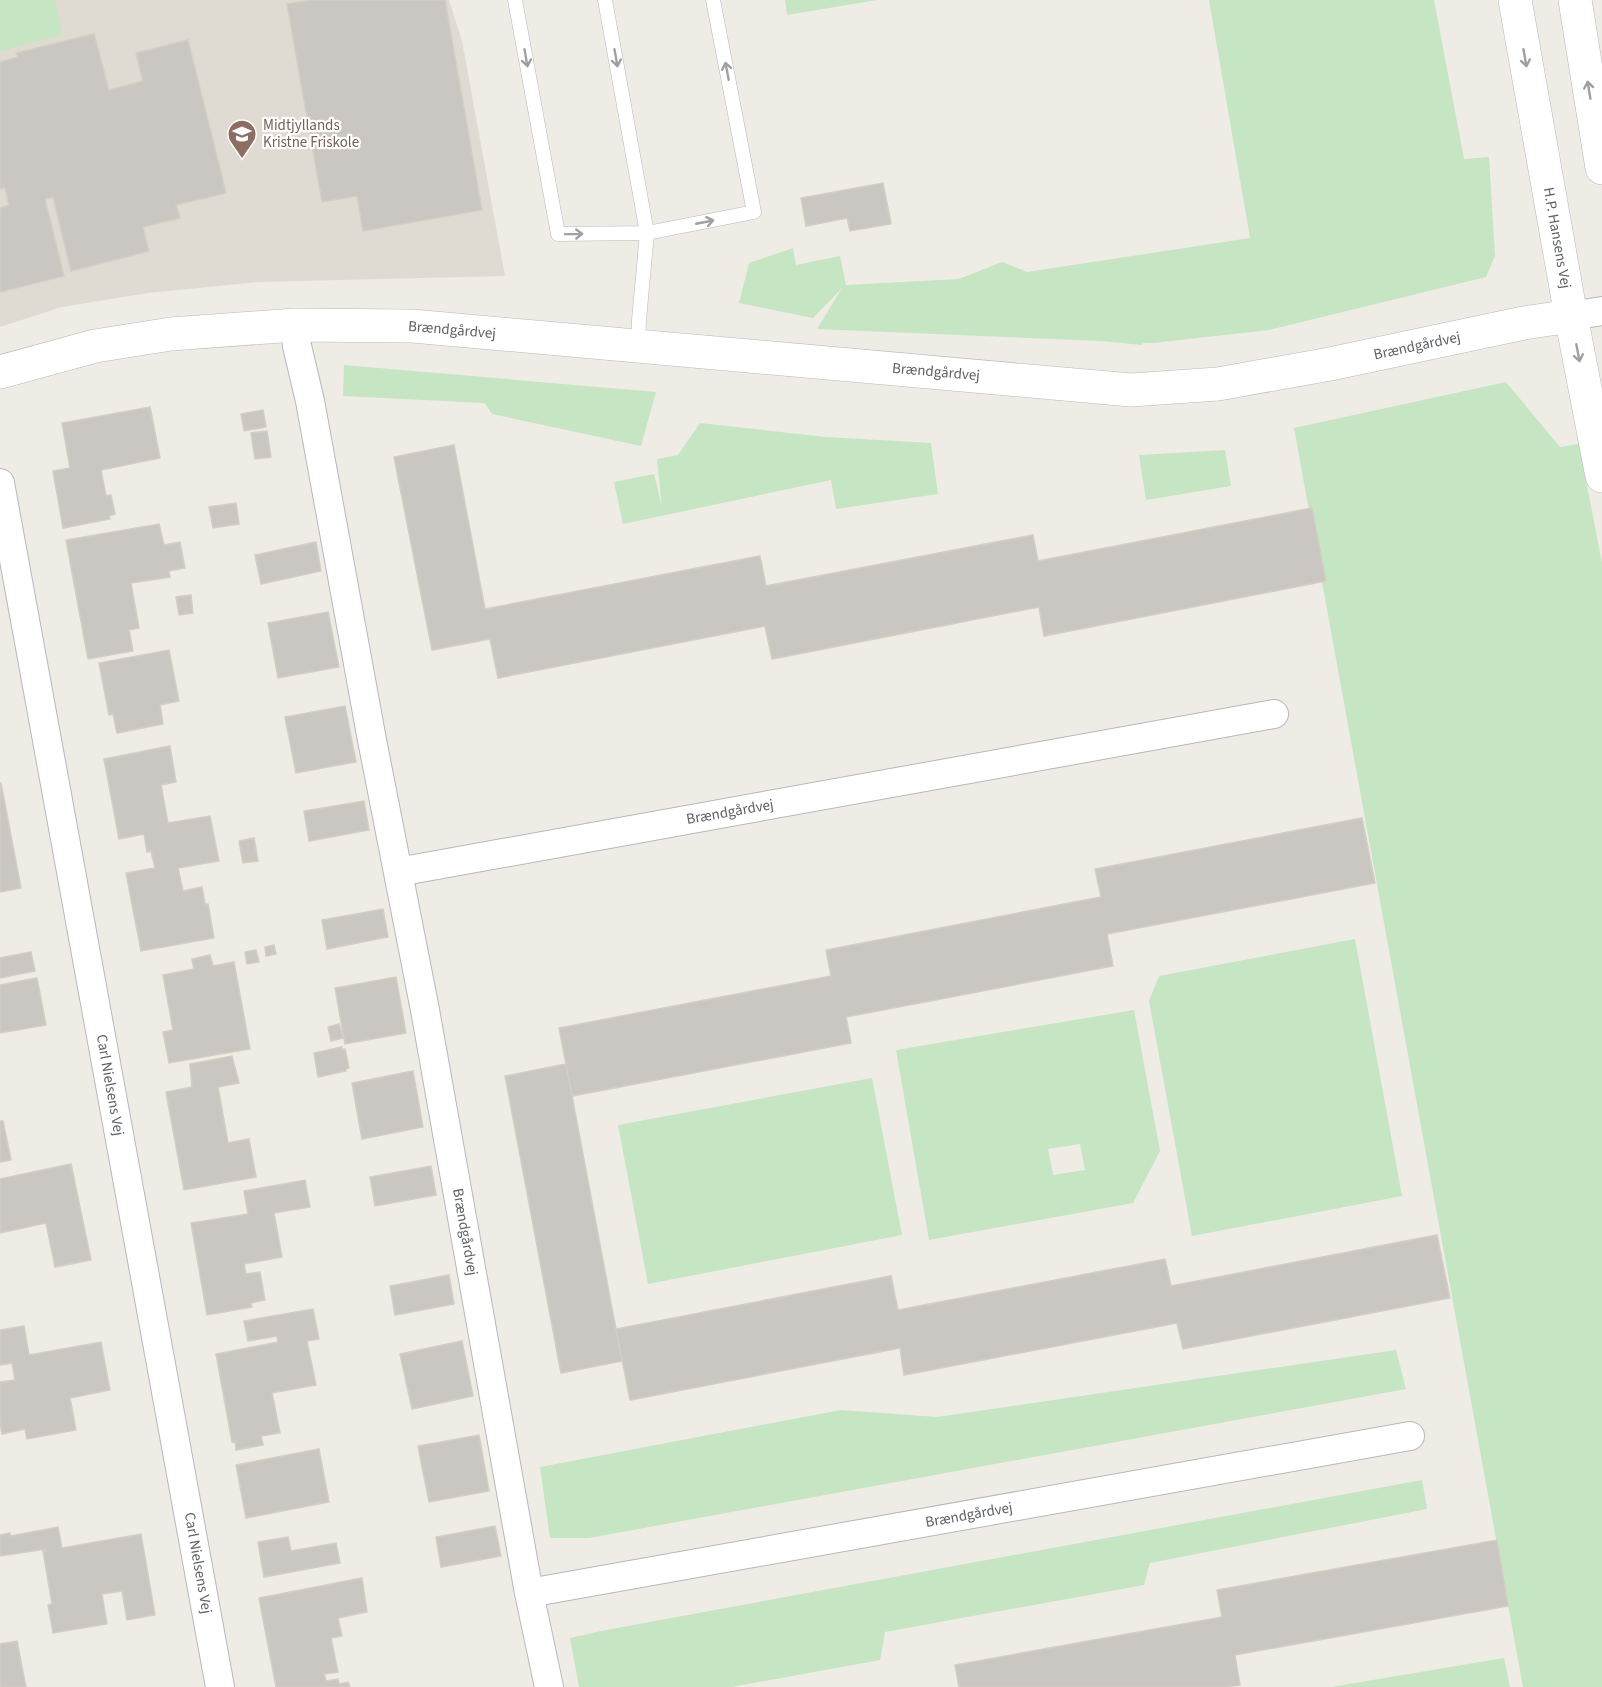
<svg xmlns="http://www.w3.org/2000/svg" width="1602" height="1687" font-family="'Source Sans 3',sans-serif">
  <style>
    .education { fill: #dfdbd3 }
    .green { fill: #c5e5c3; fill-rule: evenodd }
    .building { fill: #cac7c2; stroke: #d3cec4; stroke-width: 1.5 }
    .lines { fill: none; stroke-linecap: round; stroke-linejoin: round }
    .service-casing { stroke: #b6b8bc; stroke-width: 15 }
    .minor-casing { stroke: #b6b8bc; stroke-width: 30 }
    .tertiary-casing { stroke: #b6b8bc; stroke-width: 34 }
    .service { stroke: #fff; stroke-width: 14 }
    .minor { stroke: #fff; stroke-width: 28 }
    .tertiary { stroke: #fff; stroke-width: 33 }
    .oneway { stroke: #9ea0a3 }
    .labels { text-anchor: middle; dominant-baseline: central; stroke-width: 4.5; stroke-linejoin: round; paint-order: stroke }
    .education-label { font-size: 15px; fill: #785e54; stroke: #fff; text-anchor: start }
    .street-label { font-size: 15px; fill: #5d6165; stroke: #fff }
  </style>
  <rect width="100%" height="100%" fill="#efece5"/>
  <path class="education" d="M 0,0 L 449,0 L 462,41 L 505,276 L 259,282 L 148,293 L 62,307 L 0,327 Z"/>
  <path class="green" d="M 0,0 L 55,0 L 62,35 L 0,51 Z
    M 785,0 L 877,0 L 787,15 Z
    M 1209,0 L 1434,0 L 1464,159 L 1489,157 L 1495,256 L 1486,277 L 1269,330 L 1153,343 L 1143,343 L 1142,345 L 1101,341 L 817,329 L 842,288 L 813,318 L 739,303 L 749,263 L 793,248 L 796,265 L 840,256 L 846,285 L 959,279 L 1002,262 L 1027,272 L 1250,238 Z
    M 344,365 L 656,392 L 641,446 L 492,414 L 485,403 L 343,396 Z
    M 1506,382 L 1560,447 L 1579,444 L 1602,563 L 1602,1687 L 1523,1687 L 1294,428 Z
    M 700,423 L 826,437 L 931,443 L 938,494 L 836,509 L 831,480 L 623,524 L 614,482 L 654,474 L 662,507 L 657,459 L 678,455 Z
    M 1225,450 L 1231,486 L 1146,500 L 1139,455 Z
    M 1355,939 L 1402,1196 L 1192,1236 L 1149,1001 L 1159,976 Z
    M 1134,1010 L 1160,1151 L 1133,1203 L 929,1240 L 896,1050 ZM 1080,1144 L 1085,1170 L 1053,1175 L 1048,1149 Z
    M 872,1078 L 902,1235 L 648,1284 L 618,1125 Z
    M 1396,1350 L 1406,1389 L 589,1538 L 550,1538 L 540,1467 L 841,1410 L 937,1417 Z
    M 1422,1480 L 1427,1509 L 1150,1563 L 1144,1585 L 885,1632 L 880,1660 L 731,1687 L 579,1687 L 570,1638 L 606,1630 Z
    M 1504,1658 L 1510,1687 L 1331,1687 Z"/>
  <path class="building" d="M 311,0 L 445,0 L 482,210 L 363,231 L 357,196 L 322,202 L 287,4 Z
    M 94,34 L 109,90 L 143,81 L 136,53 L 188,40 L 226,193 L 176,205 L 180,218 L 143,227 L 149,251 L 71,271 L 53,197 L 45,199 L 64,276 L 0,292 L 0,208 L 9,205 L 5,188 L 0,189 L 0,62 L 18,57 L 16,53 Z
    M 883,183 L 891,224 L 850,231 L 847,218 L 806,226 L 801,198 Z
    M 150,407 L 160,458 L 101,470 L 106,496 L 111,495 L 115,514 L 109,516 L 110,519 L 63,528 L 53,471 L 70,468 L 62,423 Z
    M 263,410 L 266,427 L 244,431 L 241,414 Z
    M 267,431 L 271,457 L 255,459 L 251,433 Z
    M 454,445 L 485,609 L 760,556 L 766,586 L 1033,535 L 1038,561 L 1312,508 L 1326,581 L 1044,636 L 1039,607 L 772,659 L 765,626 L 498,678 L 490,639 L 432,650 L 394,457 Z
    M 236,503 L 239,524 L 213,528 L 209,507 Z
    M 159,524 L 164,545 L 180,542 L 185,568 L 169,571 L 170,577 L 131,583 L 139,628 L 129,630 L 133,651 L 88,659 L 66,540 Z
    M 316,542 L 321,571 L 261,584 L 255,555 Z
    M 191,595 L 193,613 L 179,615 L 176,597 Z
    M 328,612 L 339,667 L 278,678 L 268,623 Z
    M 169,650 L 179,701 L 160,705 L 163,724 L 117,733 L 113,714 L 109,715 L 99,663 Z
    M 345,706 L 356,762 L 296,773 L 285,717 Z
    M 170,746 L 176,782 L 161,785 L 168,823 L 210,816 L 219,861 L 178,868 L 183,891 L 202,887 L 205,904 L 208,904 L 214,938 L 141,951 L 126,873 L 155,868 L 151,851 L 147,852 L 144,834 L 119,839 L 104,759 Z
    M 0,783 L 1,783 L 21,888 L 0,892 Z
    M 364,801 L 369,830 L 309,841 L 304,811 Z
    M 1362,818 L 1375,883 L 1107,934 L 1113,966 L 846,1017 L 851,1043 L 572,1096 L 559,1028 L 831,976 L 826,950 L 1101,897 L 1095,869 Z
    M 254,838 L 258,861 L 243,863 L 239,841 Z
    M 383,909 L 388,937 L 327,949 L 322,920 Z
    M 274,945 L 276,954 L 266,956 L 265,947 Z
    M 256,950 L 259,962 L 247,964 L 245,952 Z
    M 31,952 L 35,971 L 0,978 L 0,958 Z
    M 210,955 L 213,966 L 234,962 L 250,1049 L 169,1063 L 163,1032 L 173,1030 L 163,975 L 194,969 L 192,959 Z
    M 396,977 L 406,1033 L 345,1044 L 335,988 Z
    M 37,978 L 46,1025 L 0,1033 L 0,985 Z
    M 339,1024 L 343,1038 L 331,1041 L 328,1027 Z
    M 342,1047 L 342,1050 L 345,1049 L 349,1068 L 346,1069 L 346,1071 L 318,1077 L 314,1053 Z
    M 232,1056 L 239,1083 L 218,1087 L 228,1143 L 249,1139 L 256,1177 L 184,1190 L 166,1092 L 192,1087 L 190,1064 Z
    M 566,1064 L 622,1361 L 561,1373 L 505,1076 Z
    M 413,1071 L 423,1127 L 362,1139 L 352,1083 Z
    M 0,1121 L 3,1121 L 11,1160 L 0,1162 Z
    M 71,1164 L 91,1260 L 55,1267 L 46,1223 L 0,1233 L 0,1179 Z
    M 431,1166 L 436,1195 L 375,1206 L 370,1177 Z
    M 305,1180 L 310,1207 L 274,1213 L 282,1257 L 244,1264 L 246,1274 L 260,1272 L 265,1300 L 251,1303 L 252,1307 L 207,1315 L 191,1223 L 248,1214 L 244,1191 Z
    M 1437,1235 L 1450,1298 L 1183,1349 L 1177,1323 L 904,1375 L 900,1348 L 630,1400 L 616,1329 L 891,1276 L 898,1310 L 1165,1259 L 1171,1286 Z
    M 449,1275 L 454,1304 L 395,1315 L 390,1286 Z
    M 313,1309 L 319,1339 L 307,1341 L 316,1385 L 272,1393 L 280,1433 L 261,1436 L 263,1445 L 236,1450 L 235,1441 L 232,1442 L 216,1354 L 278,1342 L 277,1336 L 248,1341 L 244,1321 Z
    M 24,1326 L 29,1355 L 101,1342 L 110,1390 L 70,1398 L 76,1430 L 27,1439 L 25,1429 L 2,1434 L 0,1422 L 0,1382 L 15,1380 L 12,1363 L 0,1365 L 0,1330 Z
    M 462,1341 L 473,1396 L 412,1409 L 400,1354 Z
    M 479,1435 L 489,1491 L 429,1502 L 418,1446 Z
    M 319,1449 L 329,1502 L 246,1518 L 236,1465 Z
    M 495,1526 L 501,1556 L 441,1567 L 436,1537 Z
    M 58,1527 L 62,1548 L 141,1534 L 155,1615 L 127,1620 L 122,1591 L 102,1594 L 107,1624 L 53,1633 L 48,1605 L 52,1604 L 43,1551 L 46,1551 L 46,1549 L 0,1556 L 0,1535 L 10,1533 L 10,1536 Z
    M 288,1537 L 291,1551 L 336,1543 L 340,1563 L 264,1577 L 258,1542 Z
    M 1497,1540 L 1508,1606 L 1235,1655 L 1240,1685 L 1226,1687 L 959,1687 L 955,1665 L 1222,1617 L 1217,1590 Z
    M 362,1578 L 367,1612 L 338,1618 L 342,1636 L 331,1638 L 338,1672 L 324,1674 L 326,1681 L 338,1679 L 339,1684 L 348,1682 L 350,1687 L 276,1687 L 259,1598 Z
    M 17,1641 L 26,1687 L 0,1687 L 0,1644 Z"/>
  <g class="lines">
    <g class="service-casing">
      <path id="service" d="M 515,0 L 558,234 L 647,233 L 754,212 L 713,0
        M 605,0 L 647,233 L 639,320 L 638,347"/>
    </g>
    <g class="minor-casing">
      <path id="minor" d="M 1571,316 L 1602,311
        M 295,325 L 297,346 L 310,401 L 372,740 L 425,1010 L 529,1593 L 549,1687
        M 0,483 L 220,1687
        M 398,872 L 1274,714
        M 529,1593 L 1410,1436"/>
    </g>
    <g class="tertiary-casing">
      <path id="tertiary" d="M 1515,0 L 1571,316 L 1602,476
        M 1575,0 L 1602,168
        M 0,372 L 95,346 L 171,334 L 295,325 L 412,326 L 1131,390 L 1218,384 L 1330,364 L 1524,323 L 1571,316"/>
    </g>
    <use href="#service" class="service"/>
    <use href="#minor" class="minor"/>
    <use href="#tertiary" class="tertiary"/>
  </g>
  <defs><path id="oneway-shaft" d="M-6 0H5M1.5-3L5.5 0L1.5 3" fill="none" stroke-width="1.6" stroke-linecap="round" stroke-linejoin="round" transform="scale(1.5)"/></defs>
  <g class="oneway">
    <use href="#oneway-shaft" transform="translate(526 58) rotate(80)"/>
    <use href="#oneway-shaft" transform="translate(616 58) rotate(80)"/>
    <use href="#oneway-shaft" transform="translate(1525 58) rotate(80)"/>
    <use href="#oneway-shaft" transform="translate(727 71) rotate(-101)"/>
    <use href="#oneway-shaft" transform="translate(1589 90) rotate(-99)"/>
    <use href="#oneway-shaft" transform="translate(705 222) rotate(-11)"/>
    <use href="#oneway-shaft" transform="translate(574 234) rotate(-1)"/>
    <use href="#oneway-shaft" transform="translate(1578 353) rotate(79)"/>
  </g>
  <defs>
    <g id="school-pin" transform="scale(1.5)"><path d="M0 17L-7.5 6A9.5 9.5 0 1 1 7.5 6Z" fill="#8d6e63" stroke="#fff"/><path d="M0-5L7-2L0 1L-7-2ZM-4 1L0 2.5L4 1V4Q0 6-4 4Z" fill="#fff"/></g>
  </defs>
  <g fill-rule="evenodd">
    <use href="#school-pin" x="242" y="134"/>
  </g>
  <g class="labels">
    <g class="education-label">
      <text x="263" y="125">Midtjyllands<tspan x="263" dy="17">Kristne Friskole</tspan></text>
    </g>
    <g class="street-label">
      <text transform="translate(1557 238) rotate(80)">H.P. Hansens Vej</text>
      <text transform="translate(452 330) rotate(5)">Brændgårdvej</text>
      <text transform="translate(1417 346) rotate(-12)">Brændgårdvej</text>
      <text transform="translate(936 372) rotate(5)">Brændgårdvej</text>
      <text transform="translate(730 812) rotate(-10)">Brændgårdvej</text>
      <text transform="translate(110 1085) rotate(80)">Carl Nielsens Vej</text>
      <text transform="translate(465 1232) rotate(80)">Brændgårdvej</text>
      <text transform="translate(969 1515) rotate(-10)">Brændgårdvej</text>
      <text transform="translate(198 1563) rotate(80)">Carl Nielsens Vej</text>
    </g>
  </g>
</svg>
